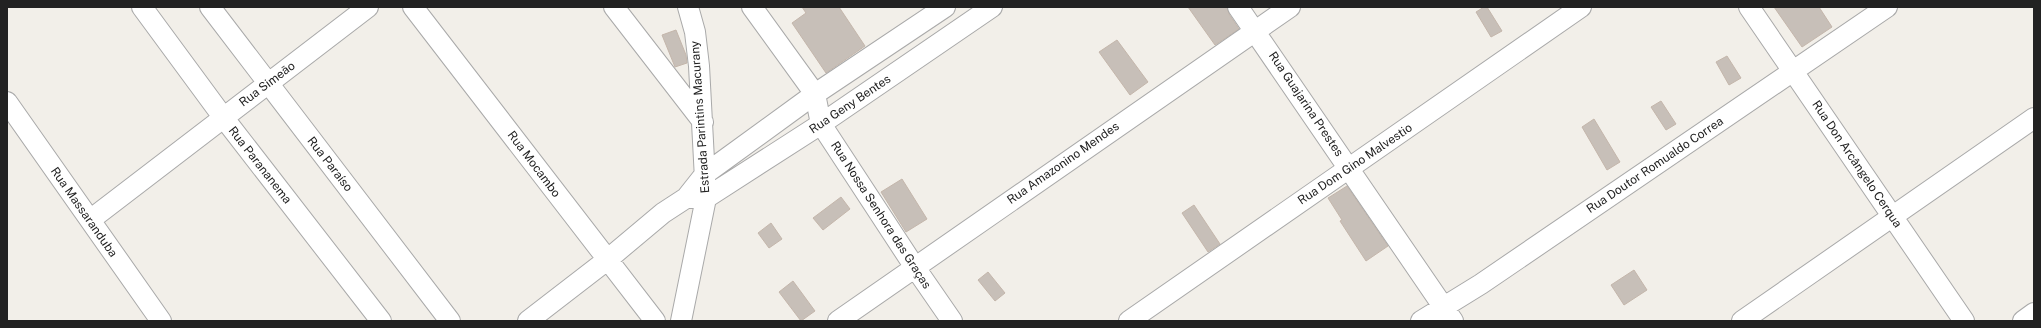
<svg xmlns="http://www.w3.org/2000/svg" width="2041" height="328" font-family="'Public Sans',sans-serif">
  <style>
    .building { fill: #c7bfb8; stroke: #c4b6ab }
    .lines { fill: none; stroke-linecap: round; stroke-linejoin: round }
    .minor-casing { stroke: #a9a9a9; stroke-width: 22 }
    .minor { stroke: #fff; stroke-width: 20 }
    .labels { text-anchor: middle; dominant-baseline: central; stroke-width: 4; stroke-linejoin: round; paint-order: stroke }
    .street-label { font-size: 12px; fill: #222; stroke: #fff }
  </style>
  <rect width="100%" height="100%" fill="#f2efe9"/>
  <path class="building" d="M 802,7 L 839,7 L 865,46 L 826,73 L 792,23 L 806,13 Z
    M 1188,7 L 1227,7 L 1229,14 L 1239,29 L 1215,45 Z
    M 1484,7 L 1487,7 L 1502,31 L 1491,37 L 1476,12 Z
    M 1774,7 L 1819,7 L 1832,27 L 1802,47 Z
    M 676,30 L 686,55 L 687,63 L 675,67 L 662,35 Z
    M 1117,40 L 1148,82 L 1130,95 L 1099,52 Z
    M 1727,56 L 1741,78 L 1729,85 L 1716,62 Z
    M 1661,101 L 1676,124 L 1666,130 L 1651,107 Z
    M 1594,119 L 1620,162 L 1607,170 L 1582,127 Z
    M 902,179 L 927,219 L 906,232 L 881,192 Z
    M 1347,186 L 1388,246 L 1366,261 L 1340,221 L 1342,220 L 1328,198 Z
    M 841,197 L 850,209 L 823,230 L 813,218 Z
    M 1194,205 L 1220,244 L 1208,252 L 1182,213 Z
    M 771,223 L 782,239 L 769,248 L 758,233 Z
    M 1634,270 L 1647,290 L 1624,305 L 1611,285 Z
    M 988,272 L 1005,293 L 995,301 L 978,280 Z
    M 793,281 L 815,311 L 801,321 L 779,292 Z"/>
  <g class="lines">
    <g class="minor-casing">
      <path id="minor" d="M 142,7 L 223,117 L 381,321
        M 210,7 L 450,321
        M 413,7 L 655,321
        M 614,7 L 703,122
        M 752,7 L 815,94 L 821,124 L 914,266 L 952,321
        M 1238,7 L 1453,321
        M 1749,7 L 1964,321
        M 7,102 L 161,321
        M 686,198 L 706,198 L 821,124 L 992,7
        M 90,220 L 368,7
        M 528,321 L 607,260 L 663,213 L 686,198 L 705,174 L 815,94 L 945,7
        M 681,321 L 706,198 L 699,66 L 695,32 L 688,7
        M 838,321 L 1290,7
        M 1129,321 L 1581,7
        M 1421,321 L 1481,284 L 1887,7
        M 1742,321 L 2034,118
        M 2023,321 L 2034,313"/>
    </g>
    <use href="#minor" class="minor"/>
  </g>
  <g class="labels">
    <g class="street-label">
      <text transform="translate(267 84) rotate(-37)">Rua Simeão</text>
      <text transform="translate(850 104) rotate(-34)">Rua Geny Bentes</text>
      <text transform="translate(1306 104) rotate(56)">Rua Guajarina Prestes</text>
      <text transform="translate(700 117) rotate(-94)">Estrada Parintins Macurany</text>
      <text transform="translate(1063 163) rotate(-35)">Rua Amazonino Mendes</text>
      <text transform="translate(330 164) rotate(52)">Rua Paraíso</text>
      <text transform="translate(534 164) rotate(53)">Rua Mocambo</text>
      <text transform="translate(1355 164) rotate(-34)">Rua Dom Gino Malvestio</text>
      <text transform="translate(1857 164) rotate(56)">Rua Don Arcângelo Cerqua</text>
      <text transform="translate(260 165) rotate(52)">Rua Parananema</text>
      <text transform="translate(1655 165) rotate(-34)">Rua Doutor Romualdo Correa</text>
      <text transform="translate(84 212) rotate(55)">Rua Massaranduba</text>
      <text transform="translate(881 215) rotate(57)">Rua Nossa Senhora das Graças</text>
    </g>
  </g>
  <rect width="2041" height="328" fill="none" stroke="#222222" stroke-width="16"/>
</svg>
